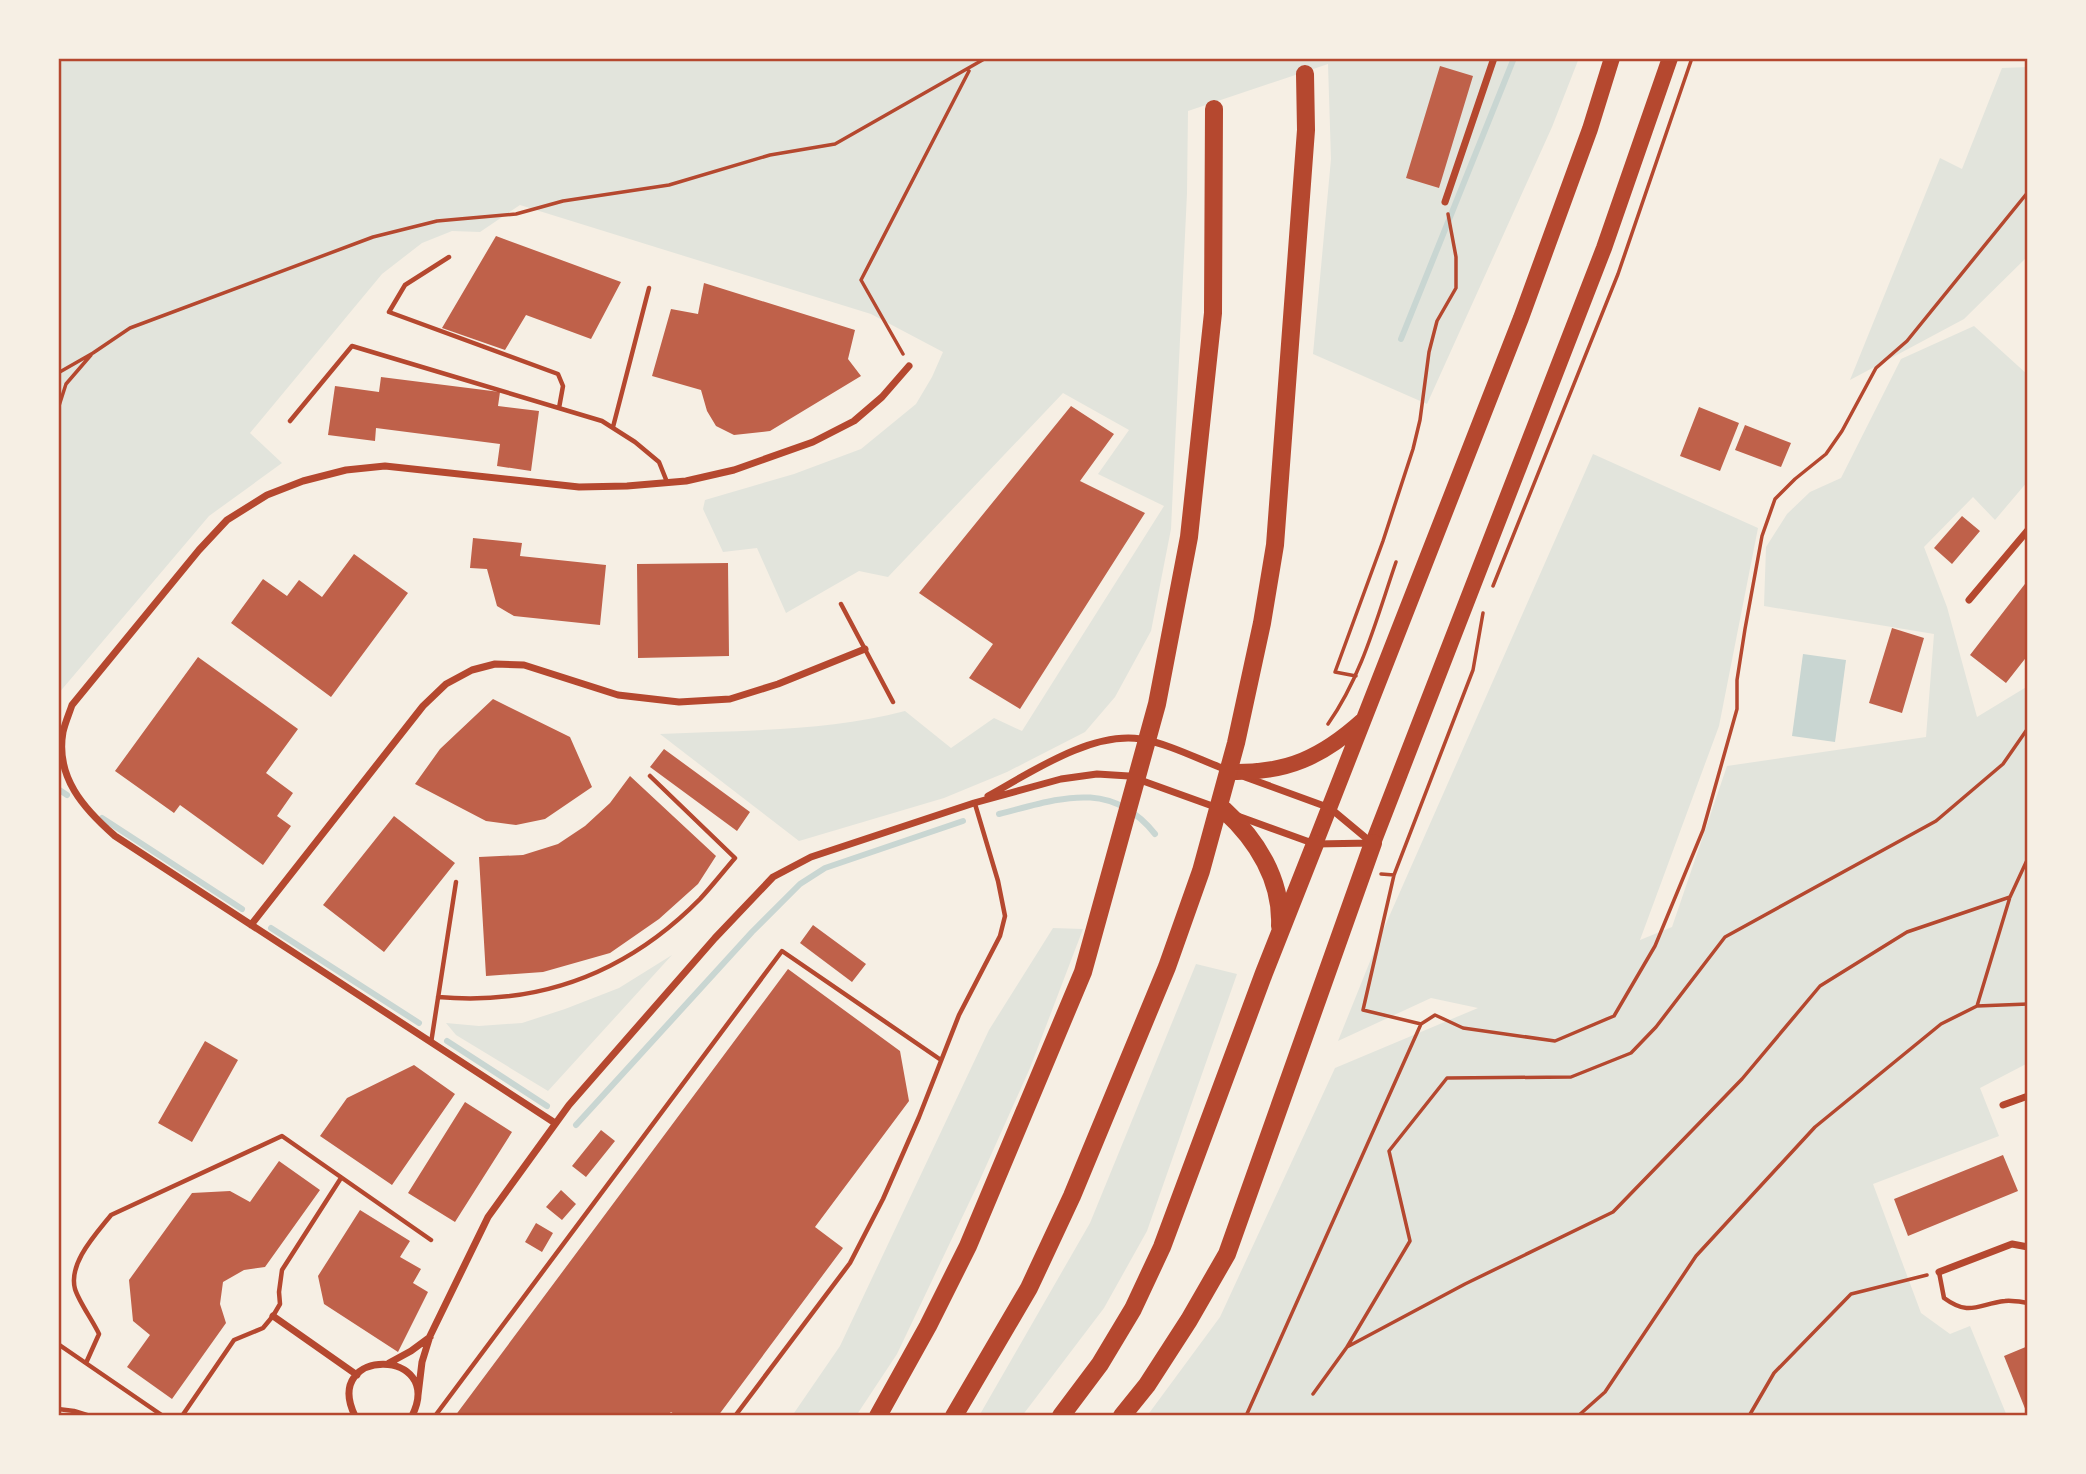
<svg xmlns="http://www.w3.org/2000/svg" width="2086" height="1474" font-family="'Zilla Slab',serif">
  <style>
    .green { fill: #e2e4dc }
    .water { fill: #c9d6d2 }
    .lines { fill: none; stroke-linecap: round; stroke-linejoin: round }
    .stream { stroke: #c9d6d2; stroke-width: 6 }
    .building { fill: #bf614a }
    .path { stroke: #b5482f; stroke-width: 3.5 }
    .service { stroke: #b5482f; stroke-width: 4.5 }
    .minor { stroke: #b5482f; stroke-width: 7 }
    .primary { stroke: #b5482f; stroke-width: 16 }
    .motorway { stroke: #b5482f; stroke-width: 18 }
    .neatline { fill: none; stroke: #b5482f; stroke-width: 2.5 }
  </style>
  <rect width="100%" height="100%" fill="#f6efe4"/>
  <path class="green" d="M 58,58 L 1579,58 L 1552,127 L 1427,404 L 1313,354 L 1331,159 L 1328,64 L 1188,111 L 1187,193 L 1171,529 L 1151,631 L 1115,697 L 1085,732 L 1007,772 L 944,798 L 799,841 L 660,734 C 741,730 826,732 905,711 L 951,748 L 994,718 L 1022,731 L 1164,506 L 1098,474 L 1129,430 L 1063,393 L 888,577 L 859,571 L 786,613 L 757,548 L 723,552 L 703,509 L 705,500 L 794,474 L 861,449 L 916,404 L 932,377 L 943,352 L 871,314 L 520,205 L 480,232 L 452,231 L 422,243 L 382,274 L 250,433 L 282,463 L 209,516 L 58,694 Z
    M 2028,67 L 2028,256 L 1964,319 L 1850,380 L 1940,158 L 1962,169 L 2002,68 Z
    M 1974,326 L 2028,375 L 2028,481 L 1995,520 L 1973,497 L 1924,547 L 1947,607 L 1977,717 L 2028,686 L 2028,1063 L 1980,1088 L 1999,1136 L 1873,1184 L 1921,1313 L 1950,1334 L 1970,1326 L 2007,1416 L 1147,1416 L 1220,1317 L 1335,1068 L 1478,1008 L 1431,998 L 1338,1041 L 1377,944 L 1593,454 L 1758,528 L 1719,726 L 1640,940 L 1672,927 L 1727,766 L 1926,737 L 1934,634 L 1764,606 L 1766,547 L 1787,514 L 1810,492 L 1841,478 L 1901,359 Z
    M 1053,928 L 1083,929 L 1030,1068 L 978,1184 L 897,1354 L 856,1416 L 792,1416 L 840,1346 L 989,1030 Z
    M 672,955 L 548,1091 L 456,1035 L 446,1023 L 479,1026 L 522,1023 L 565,1009 L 619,988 Z
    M 1196,964 L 1237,974 L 1147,1231 L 1104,1308 L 1022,1416 L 979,1416 L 1090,1223 Z"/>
  <path class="water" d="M 1803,654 L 1846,660 L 1835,742 L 1792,736 Z"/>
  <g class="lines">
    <path class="stream" d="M 1401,339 L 1514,58
      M 58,789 L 67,795
      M 999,814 C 1059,799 1110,778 1155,834
      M 102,818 L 242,909
      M 271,928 L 419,1023
      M 447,1041 L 547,1106
      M 576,1125 L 752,932 L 800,884 L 825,868 L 963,821"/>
  </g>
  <path class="building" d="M 1440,66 L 1473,76 L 1439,188 L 1406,178 Z
    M 496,236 L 621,282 L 591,339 L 526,315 L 505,350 L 442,328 Z
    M 704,283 L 855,330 L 848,359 L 861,376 L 770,431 L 734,435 L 716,426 L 707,411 L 701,390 L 652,376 L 671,309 L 698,314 Z
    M 381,377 L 500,392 L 498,406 L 539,411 L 531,471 L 497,466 L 500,444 L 376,428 L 375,441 L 328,435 L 335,386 L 379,392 Z
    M 1071,406 L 1114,434 L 1080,481 L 1145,513 L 1020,709 L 969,678 L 993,644 L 919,593 Z
    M 1699,407 L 1739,423 L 1720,471 L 1680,456 Z
    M 1745,425 L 1791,443 L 1781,467 L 1735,450 Z
    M 1962,516 L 1980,531 L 1952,564 L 1934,548 Z
    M 473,538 L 522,543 L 520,556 L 606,565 L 600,625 L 514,616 L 497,606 L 487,569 L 470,568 Z
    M 354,554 L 408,593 L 331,697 L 231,623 L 263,579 L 287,596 L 299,580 L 322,597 Z
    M 728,563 L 729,656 L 638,658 L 637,564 Z
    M 2028,580 L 2028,655 L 2006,683 L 1970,655 Z
    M 1892,628 L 1924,638 L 1902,713 L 1869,703 Z
    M 198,657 L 298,729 L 266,773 L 293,793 L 277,816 L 291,826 L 263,865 L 180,805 L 174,813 L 115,771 Z
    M 493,699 L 570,737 L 592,787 L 545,819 L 516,825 L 486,821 L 415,784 L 440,749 Z
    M 664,749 L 750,812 L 737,831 L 650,767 Z
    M 630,776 L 716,856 L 698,884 L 659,919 L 610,953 L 543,972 L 486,976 L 479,857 L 523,855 L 558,844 L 585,826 L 610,803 Z
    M 394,816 L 455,863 L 384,952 L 323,905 Z
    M 813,925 L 866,964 L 852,982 L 800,943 Z
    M 788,969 L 900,1051 L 909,1101 L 815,1227 L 843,1248 L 718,1416 L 677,1416 L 671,1412 L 667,1416 L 455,1416 Z
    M 205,1041 L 238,1060 L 192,1142 L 158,1123 Z
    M 414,1065 L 455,1094 L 392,1185 L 320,1136 L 347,1098 Z
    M 465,1102 L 512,1132 L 455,1222 L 408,1193 Z
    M 601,1130 L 615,1141 L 586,1177 L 572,1166 Z
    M 2003,1155 L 2018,1191 L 1908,1236 L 1894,1199 Z
    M 279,1161 L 320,1190 L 265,1267 L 244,1270 L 223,1282 L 220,1304 L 226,1323 L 172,1399 L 127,1367 L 150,1335 L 133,1321 L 129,1280 L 192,1193 L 230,1191 L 250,1202 Z
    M 561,1190 L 576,1204 L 562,1220 L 546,1207 Z
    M 360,1210 L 410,1241 L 400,1257 L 421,1269 L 413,1283 L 428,1292 L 398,1352 L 324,1304 L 318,1276 Z
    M 536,1223 L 553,1233 L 542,1252 L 525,1242 Z
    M 2028,1346 L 2028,1416 L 2004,1356 Z"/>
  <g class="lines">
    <path class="path" d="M 903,354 L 861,280 L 969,71
      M 58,373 L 93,353 L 130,328 L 373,237 L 437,221 L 516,214 L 563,201 L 669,185 L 770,155 L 835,144 L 986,58
      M 58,409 L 66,384 L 91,355
      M 1493,586 L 1618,274 L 1692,58
      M 1356,676 L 1335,672 L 1383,541 L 1413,449 L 1420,420 L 1429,352 L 1437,321 L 1456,288 L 1456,257 L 1448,214
      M 1328,724 C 1362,676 1377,617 1396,562
      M 1381,874 L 1394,875 L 1473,670 L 1483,613
      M 1394,875 L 1363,1010 L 1421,1024 L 1435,1015 L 1463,1028 L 1555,1041 L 1614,1016 L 1655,946 L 1703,830 L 1737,709 L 1737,680 L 1745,629 L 1762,536 L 1775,499 L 1795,479 L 1826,454 L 1842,431 L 1876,368 L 1907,341 L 2028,192
      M 2010,897 L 1907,932 L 1820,986 L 1742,1079 L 1613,1212 L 1465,1284 L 1347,1347 L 1410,1241 L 1389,1151 L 1447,1078 L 1571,1077 L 1631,1053 L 1656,1027 L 1725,937 L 1936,821 L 2003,764 L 2028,728
      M 1977,1006 L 2010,897 L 2028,858
      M 1313,1394 L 1347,1347
      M 1246,1416 L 1421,1024
      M 1578,1416 L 1605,1392 L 1696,1256 L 1815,1127 L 1941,1024 L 1977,1006 L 2028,1004
      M 1749,1416 L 1774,1373 L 1851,1294 L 1927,1275"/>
    <path class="service" d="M 449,257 L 405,285 L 389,312 L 558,374 L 563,386 L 559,408
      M 290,421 L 352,346 L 602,421 L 635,442 L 659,462 L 667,482
      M 613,427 L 649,288
      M 841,604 L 893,702
      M 438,997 C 540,1006 628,972 700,899 C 712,886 723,872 735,858 L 650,776
      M 431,1043 L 456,882
      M 1939,1272 L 1944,1298 C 1970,1317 1978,1304 2005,1301 C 2012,1300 2021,1302 2028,1303
      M 58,1344 L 163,1416
      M 86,1363 L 99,1334 C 93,1321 79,1302 75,1289 C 68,1263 96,1234 111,1215 L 282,1136 L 431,1240
      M 58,1409 L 74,1411 L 90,1416
      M 182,1416 L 234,1340 L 263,1328 L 273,1316 L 280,1304 L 279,1292 L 282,1270 L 341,1178
      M 435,1416 L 782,951 L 941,1060
      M 735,1416 L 850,1263 L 883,1199 L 919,1117 L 959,1015 L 1000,936 L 1005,916 L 998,881 L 975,804"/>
    <path class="minor" d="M 1445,202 L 1494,58
      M 1969,600 L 2028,530
      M 1245,777 L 1330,808 L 1372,843
      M 988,796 C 1030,773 1091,731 1141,739 C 1170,744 1200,760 1227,770
      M 1235,815 L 1315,844 L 1372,843
      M 251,925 L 423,706 L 446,684 L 472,670 L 495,664 L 524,665 L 618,695 L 679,702 L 730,699 L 778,684 L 865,649
      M 2003,1105 L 2028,1096
      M 555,1123 L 115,836 C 84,809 55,777 63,732 C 65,723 69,714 72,705 L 199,550 L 227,520 L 267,495 L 303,481 L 346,470 L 385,466 L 579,487 L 627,486 L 686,481 L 734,470 L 813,442 L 854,421 L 882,397 L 909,366
      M 1939,1272 L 2012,1244 L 2028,1247
      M 273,1316 L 357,1375
      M 389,1363 L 411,1351 L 430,1337
      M 418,1395 L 422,1362 L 430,1336 L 488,1217 L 569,1105 L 715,938 L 773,877 L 811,857 L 974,803 L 1061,779 L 1097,774 L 1129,776 L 1218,808
      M 355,1416 C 321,1346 446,1348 412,1416"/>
    <path class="primary" d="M 1233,772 C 1287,773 1322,757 1362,721
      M 1373,843 L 1604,248 L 1670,58
      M 1315,844 L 1521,318 L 1590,129 L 1612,58"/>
    <path class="motorway" d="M 1224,810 C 1257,840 1282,880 1280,926
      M 878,1416 L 928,1326 L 968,1246 L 1083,972 L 1157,704 L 1189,537 L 1213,313 L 1214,109
      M 954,1416 L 1029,1288 L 1072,1196 L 1167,967 L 1201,871 L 1236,743 L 1262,623 L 1275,545 L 1306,130 L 1305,74
      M 1061,1416 L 1100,1364 L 1133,1309 L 1162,1247 L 1264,973 L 1315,844
      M 1122,1416 L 1147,1385 L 1189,1320 L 1227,1254 L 1373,843"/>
  </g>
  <rect width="2086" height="1474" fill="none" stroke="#f6efe4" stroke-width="119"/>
  <rect x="60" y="60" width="1966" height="1354" class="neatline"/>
</svg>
